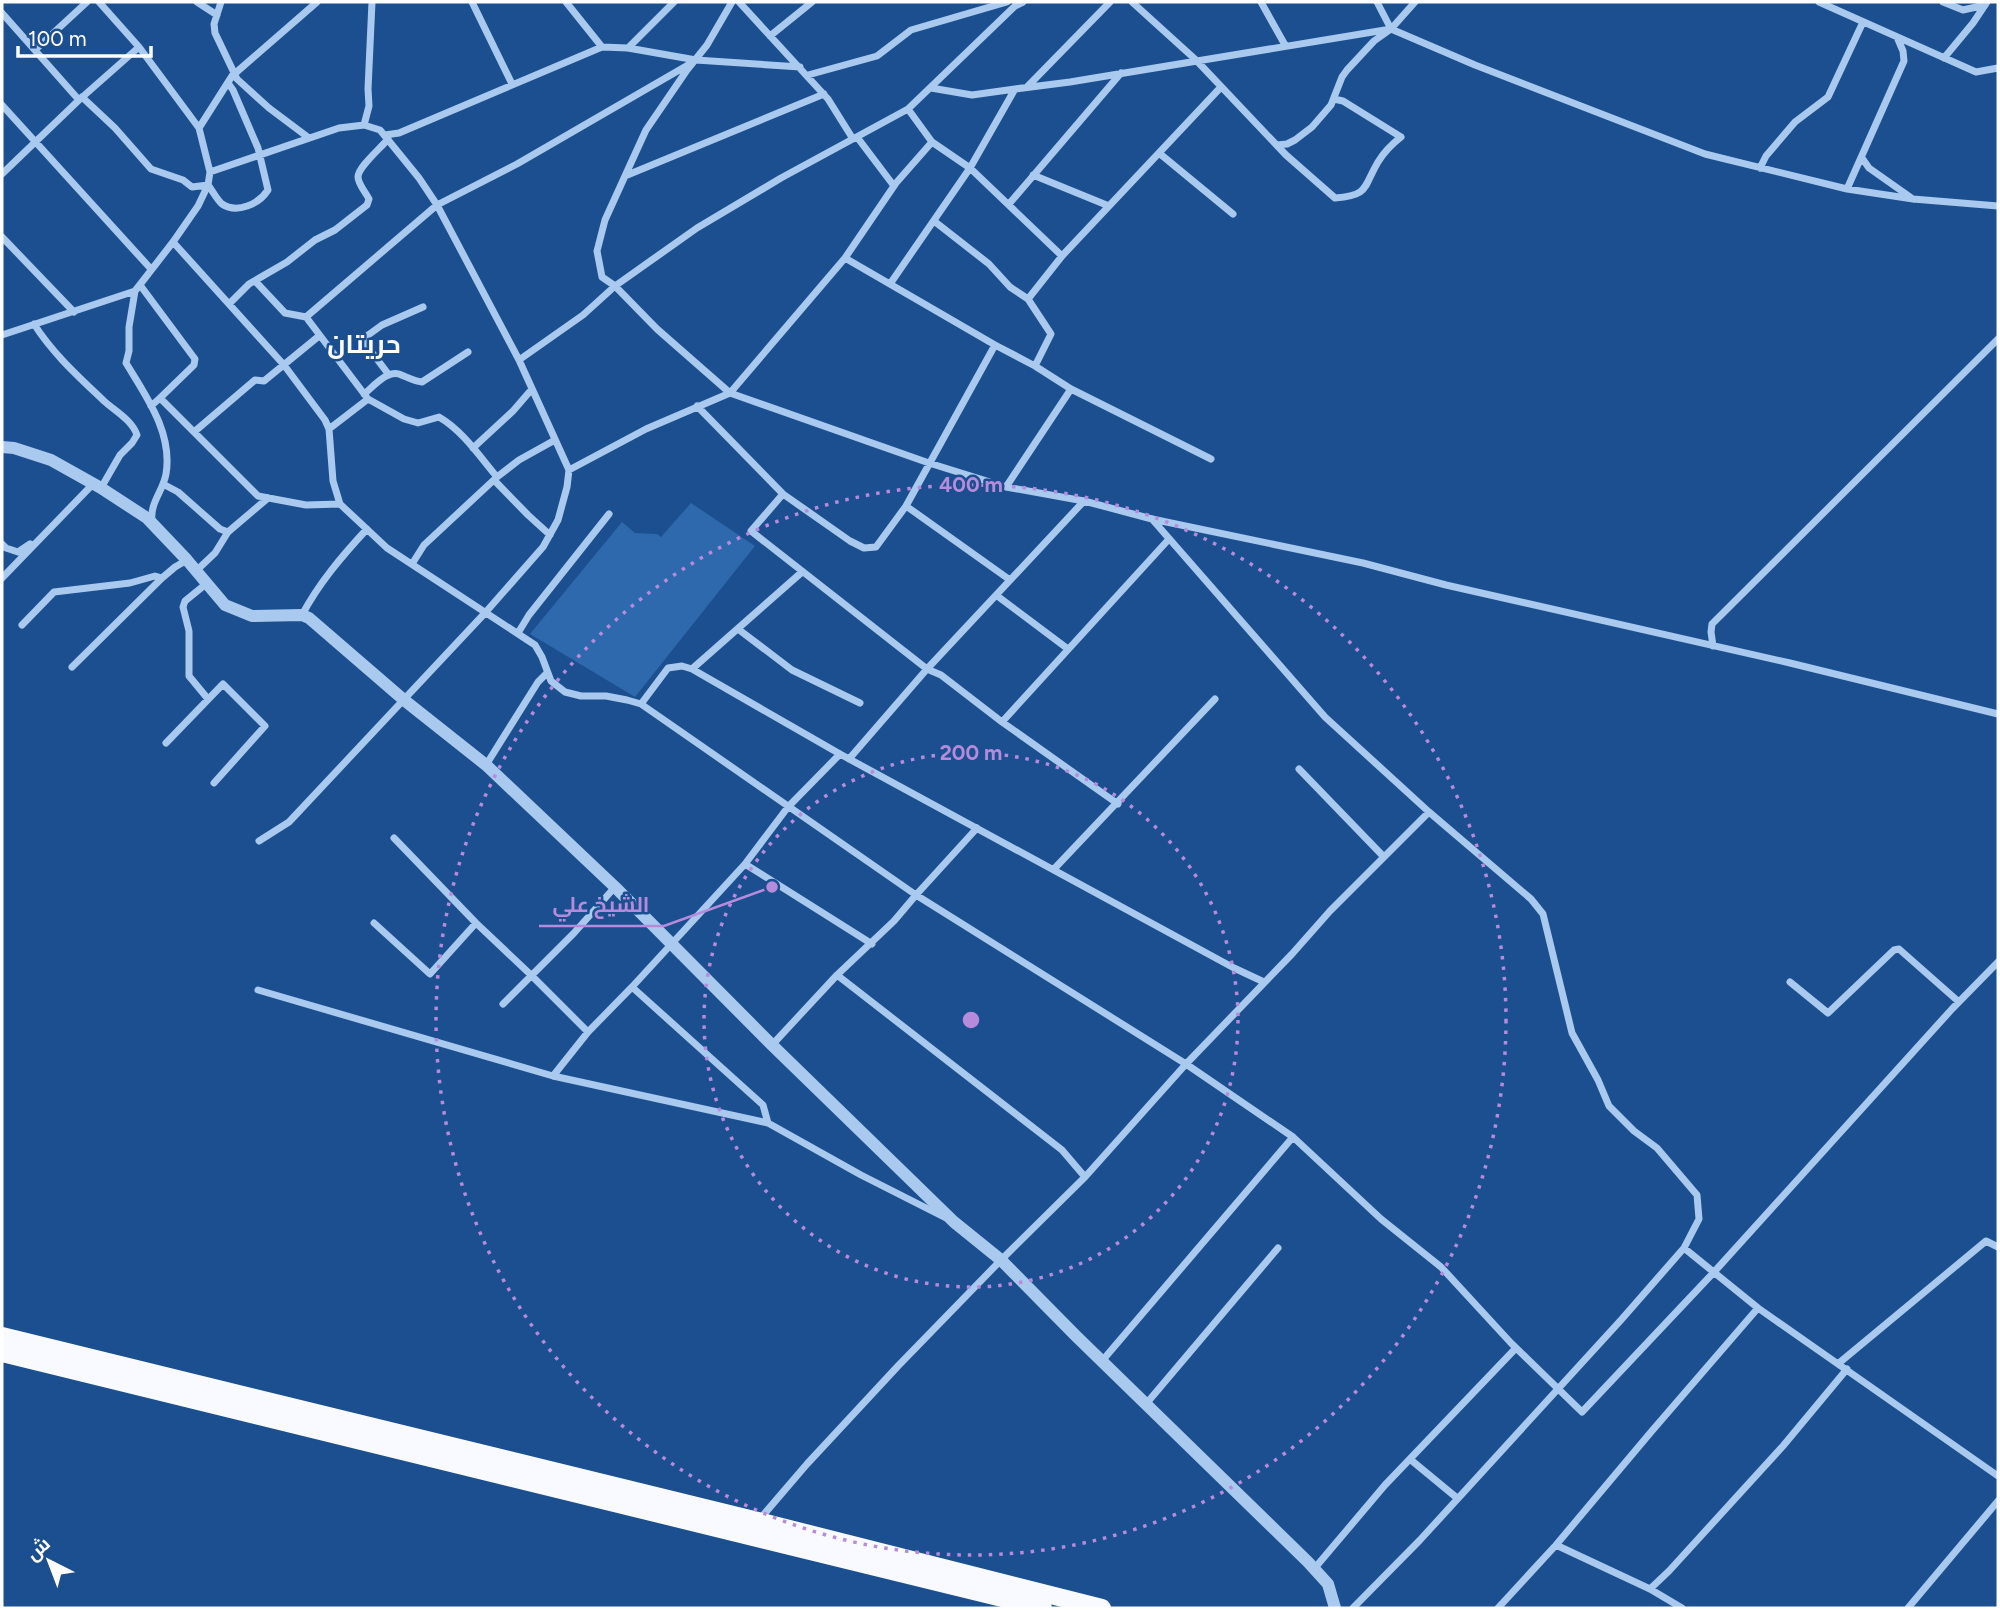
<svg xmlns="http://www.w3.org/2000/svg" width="2000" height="1610" font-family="Figtree,Cairo,sans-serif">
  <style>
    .green { fill: #2e69ad }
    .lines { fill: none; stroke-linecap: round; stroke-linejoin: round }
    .minor { stroke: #a9c9ee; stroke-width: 7 }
    .tertiary { stroke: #a9c9ee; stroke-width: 12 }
    .trunk { stroke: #f8faff; stroke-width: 18 }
    .ring { fill: none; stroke: #b68bdc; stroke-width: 3.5; stroke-dasharray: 3.5 7 }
    .labels { text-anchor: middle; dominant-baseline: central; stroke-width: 5; stroke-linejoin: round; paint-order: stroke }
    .district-label { font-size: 26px; font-weight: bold; fill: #fff; stroke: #1b4f8f }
    .centre { fill: #b68bdc; stroke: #1b4f8f; stroke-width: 3.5 }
    .ring-label { font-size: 21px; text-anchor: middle; font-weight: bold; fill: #b68bdc; stroke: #1b4f8f; stroke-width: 5; stroke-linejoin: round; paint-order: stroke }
    .leader { fill: none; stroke: #b68bdc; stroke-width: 2.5 }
    .callout-dot { fill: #b68bdc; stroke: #1b4f8f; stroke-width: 2.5 }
    .callout-label { font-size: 21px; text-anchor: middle; font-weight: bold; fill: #b68bdc; stroke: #1b4f8f; stroke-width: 5; stroke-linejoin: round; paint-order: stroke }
  </style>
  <rect width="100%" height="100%" fill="#1b4f8f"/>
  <path class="green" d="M 691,503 L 755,546 L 635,697 L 530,634 L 622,522 L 635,533 L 657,534 L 661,537 Z"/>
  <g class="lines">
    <path class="minor" d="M 197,2 L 217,15
      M 221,2 L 214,24 L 215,33 L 237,79 L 269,108 L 309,138
      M 472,2 L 512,84
      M 566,2 L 602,47
      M 732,2 L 707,45 L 687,70 L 646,130 L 630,165 L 605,220 L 597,251 L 602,277 L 615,286 L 657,329 L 730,393 L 929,463 L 1006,487 L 1084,501 L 1152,519 L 1363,563 L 1446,585 L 1790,663 L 1998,714
      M 739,2 L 828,99 L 853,139
      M 1132,2 L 1196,60 L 1286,155 L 1335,198 C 1370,195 1363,187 1378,162 C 1384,152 1392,144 1401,137 L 1343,101 L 1334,99
      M 1261,2 L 1285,45
      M 1377,2 L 1391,29
      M 1819,2 L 1976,72 L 1998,68
      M 1943,2 L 1963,10 L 1985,5
      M 2,13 L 79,100
      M 770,36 L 812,2
      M 628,48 L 674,2
      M 35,50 L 87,2
      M 1944,58 L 1973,23 L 1987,2
      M 808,75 L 877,56 L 911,30 L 1007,2
      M 1027,87 L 1110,2
      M 931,88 L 972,95 L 1015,89
      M 82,97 L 115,128 L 151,169 L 183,180 L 192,187 L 208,185 C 212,190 217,200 222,204 C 237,214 259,204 268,190 L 258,148 L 233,90 L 228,83
      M 2,105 L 151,269
      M 908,109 L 932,142 L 970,168 L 1062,256 L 1028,299 L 1051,334 L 1035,366 L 1071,389 L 1006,487
      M 199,128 L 232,76 L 317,2
      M 385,135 L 399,133 L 602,47 L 628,48 L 696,60 L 800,67
      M 857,137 L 894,186
      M 1277,145 L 1287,144 L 1295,140 L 1312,127 L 1331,105 L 1342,77 L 1347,70 L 1374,41 L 1391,29 L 1415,2
      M 1159,153 L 1233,214
      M 1862,158 L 1869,168 L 1913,199
      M 1760,168 L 1766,156 L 1795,122 L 1828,97 L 1863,22
      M 210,172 L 339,128 L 364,125
      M 2,174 L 79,100 L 139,47
      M 1033,175 L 1109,206
      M 625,176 L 824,94
      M 1847,189 L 1904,61 L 1903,51 L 1897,37
      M 1009,204 L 1121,73
      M 934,221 L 989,264 L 1010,287 L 1028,299
      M 2,237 L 74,312
      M 173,242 L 284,365 L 325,420 L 329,429 L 333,481 L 340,504 L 387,548 L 535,645 L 542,657 L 551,681 L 565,692 L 581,696 L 606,696 L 627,700 L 641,704
      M 1062,256 L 1221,87
      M 255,281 L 285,313 L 306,317
      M 890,284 L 970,168 L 1015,89 L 1070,82 L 1391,29 L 1475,65 L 1705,154 L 1847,189 L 1913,199 L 1998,206
      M 140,285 L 195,359 L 194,365 L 160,398
      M 135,291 L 129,327 L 129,351 L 126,363 C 146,396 173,433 166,474 C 163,491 150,503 152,520
      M 229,304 L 249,284 L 287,262 L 315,240 L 335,230 L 367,205 L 369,199 C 366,193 358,184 358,177 C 358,167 381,148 388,139
      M 34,324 C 53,354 79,377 104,401 C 115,411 132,420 137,435 L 132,443 L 120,455 L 101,488
      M 2,335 L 135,291 L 173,242 L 198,206 L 208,185 L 210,172 L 199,128 L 139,47 L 99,2
      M 995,345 L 1035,366
      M 519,360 L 583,315 L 615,286 L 697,228 L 781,178 L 908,109 L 1015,6 L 1023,2
      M 389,375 L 364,342 L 364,338 L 382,325 L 423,307
      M 1071,389 L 1211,459
      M 364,394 C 373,387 387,370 399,374 C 407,377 413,381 422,382 L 468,352
      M 368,399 L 404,419 L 418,423 L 439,417 C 463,431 480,457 497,477
      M 151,406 L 160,398 L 258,496 L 306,505 L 340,504
      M 697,406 L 783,494 L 751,531 L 927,669 L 941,675 L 1002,722 L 1118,804
      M 329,429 L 368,399 L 306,317 L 437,205 L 517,164 L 688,65
      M 194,432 L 255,380 L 264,381 L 319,336
      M 473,448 L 513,411 L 532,389
      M 569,470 L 646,429 L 730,393 L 845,258 L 896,183 L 932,142
      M 494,480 L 528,515 L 550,535
      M 163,484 L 178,492 L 220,529 L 228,532
      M 783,494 L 850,541 L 864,548 L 876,547 L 906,506 L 995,345 L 845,258
      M 906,506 L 1010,580
      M 1152,519 L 1325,717 L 1429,812 L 1531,899 L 1543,914 L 1572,1033 L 1598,1080 L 1609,1106 L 1634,1131 L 1657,1148 L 1697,1195 L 1699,1219 L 1684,1248 L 1621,1320 L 1420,1540 L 1353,1608
      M 2,544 L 6,548 L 18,552 L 30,544
      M 412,564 L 424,545 L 497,477 L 519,460 L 555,440
      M 196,571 L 215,553 L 228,532 L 268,498
      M 2,578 L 93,484
      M 206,584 L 185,601 L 183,607 L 189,631 L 189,676 L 208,699
      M 996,595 L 1068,649
      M 302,615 C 319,583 342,556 367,529
      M 22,625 L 54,592 L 130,583 L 155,576 L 162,578 L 175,567 L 187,560
      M 738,629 L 792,670 L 860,703
      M 518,633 L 529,615 L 609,514
      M 1713,646 L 1711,632 L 1712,624 L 1998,339
      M 72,667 L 162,578
      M 692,669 L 802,572
      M 1002,722 L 1169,539
      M 166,743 L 223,684 L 265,726 L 214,783
      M 849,759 L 927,669 L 1084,501
      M 486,765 L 538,682 L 547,673
      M 1299,769 L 1384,857
      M 394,838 L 476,923 L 531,975 L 588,1032
      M 259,841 L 289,822 L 485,613 L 543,547 L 558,520 L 567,487 L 569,470 L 519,360 L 437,205 L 419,178 L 380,130 L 364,125 L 369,106 L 368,89 L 372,2
      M 745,864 L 872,944
      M 1054,869 L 1215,699
      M 374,923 L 430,974 L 476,923
      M 837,975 L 1062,1150 L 1085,1177
      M 1264,982 L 1234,968 L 840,754 L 692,669 L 682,666 L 668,668 L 641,704 L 916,895 L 1186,1064 L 1293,1137 L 1381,1219 L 1441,1267 L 1511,1343 L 1582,1412 L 1715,1271 L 1952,1009 L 1998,962
      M 1790,982 L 1828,1013 L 1894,950 L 1899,949 L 1959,1002
      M 632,987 L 763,1105 L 768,1123
      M 258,990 L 553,1076 L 768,1123 L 861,1175 L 944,1217
      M 503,1004 L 574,933 L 615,887
      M 772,1045 L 837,975 L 894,921 L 916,895 L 977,828
      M 553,1076 L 588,1032 L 632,987 L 745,864 L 788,807 L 840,754
      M 1684,1248 L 1758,1308 L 1998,1476
      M 1102,1361 L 1293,1137
      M 1839,1363 L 1986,1241 L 1998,1247
      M 1146,1404 L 1278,1248
      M 1411,1460 L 1457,1498
      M 759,1520 L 807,1464 L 898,1366 L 1001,1260 L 1085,1177 L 1186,1064 L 1292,954 L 1330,911 L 1429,812
      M 1556,1545 L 1651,1432 L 1758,1308
      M 1314,1569 L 1385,1485 L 1516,1348
      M 1650,1589 L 1669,1571 L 1783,1446 L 1847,1369
      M 1498,1608 L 1556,1545 L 1650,1589 L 1682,1608
      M 1908,1608 L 1998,1501"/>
    <path class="tertiary" d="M 2,447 L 14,448 L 51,460 L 101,488 L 147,518 L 187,560 L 225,605 L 252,616 L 302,615 L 309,618 L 404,700 L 486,765 L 615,887 L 772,1045 L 954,1222 L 1001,1260 L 1076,1336 L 1308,1562 L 1328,1584 L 1335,1608"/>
    <path class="trunk" d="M 2,1336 L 758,1521 L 1102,1608
      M 2,1353 L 1043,1608"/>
  </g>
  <g class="ring">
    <circle cx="971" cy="1020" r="267"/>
    <circle cx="971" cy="1020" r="535"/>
  </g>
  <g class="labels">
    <g class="district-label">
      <text x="364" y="344">حريتان</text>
    </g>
  </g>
  <circle cx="971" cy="1020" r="10" class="centre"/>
  <g class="ring-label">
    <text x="971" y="492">400 m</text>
    <text x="971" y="760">200 m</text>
  </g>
  <path class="leader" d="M772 887L664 926H539"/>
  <circle class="callout-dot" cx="772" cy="887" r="7"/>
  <g class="callout-label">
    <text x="601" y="912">الشيخ علي</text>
  </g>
  <rect width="2000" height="1610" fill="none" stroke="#ffffff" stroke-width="7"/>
  <g transform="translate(49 1561) rotate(318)" stroke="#1b4f8f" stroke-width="5" paint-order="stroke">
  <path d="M0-5L12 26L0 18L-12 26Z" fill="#ffffff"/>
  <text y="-10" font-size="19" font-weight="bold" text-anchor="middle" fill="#ffffff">ش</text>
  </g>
  <path d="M18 46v10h133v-10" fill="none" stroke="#ffffff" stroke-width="3.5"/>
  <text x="28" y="46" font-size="21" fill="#ffffff" stroke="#1b4f8f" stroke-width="5" paint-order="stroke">100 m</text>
</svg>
